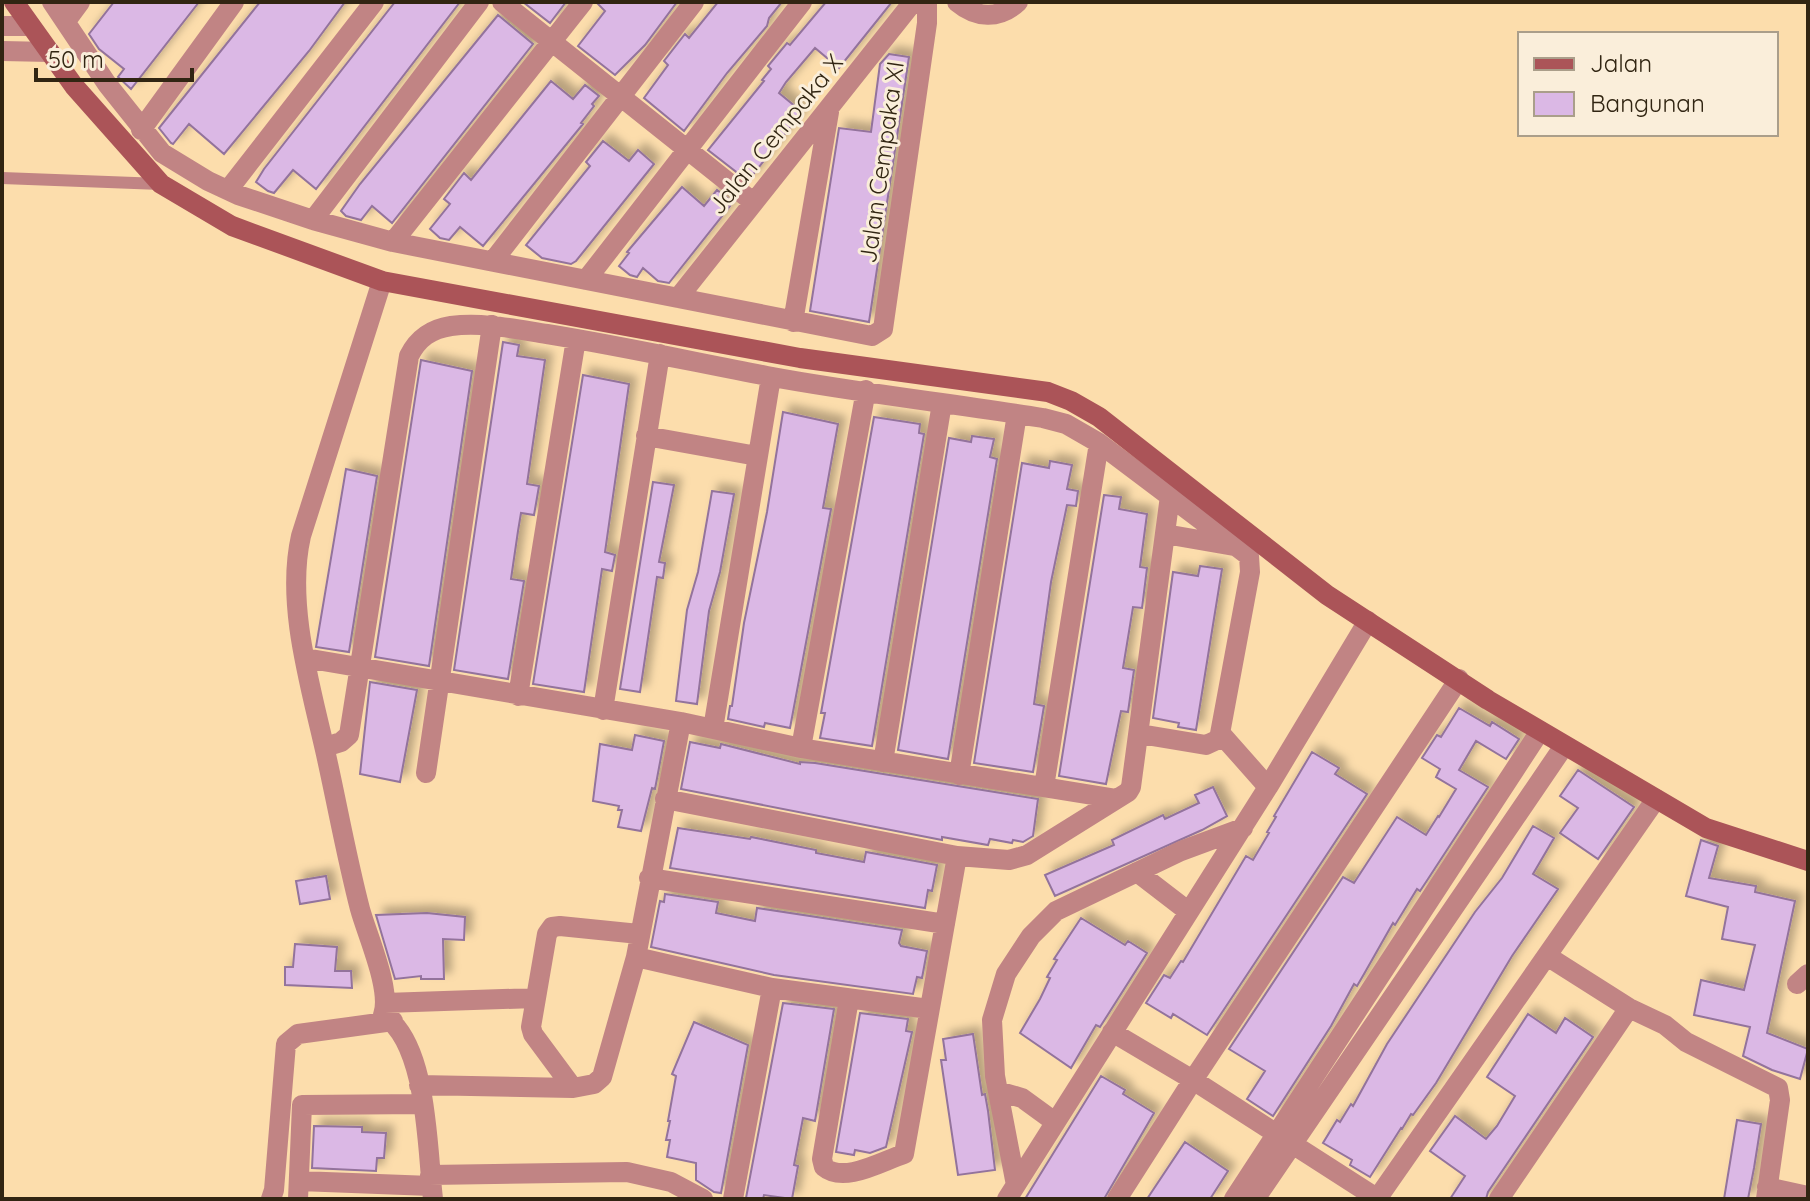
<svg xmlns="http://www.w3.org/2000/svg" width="1810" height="1201" font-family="Quicksand,sans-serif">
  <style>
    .building { fill: #dbb8e5; stroke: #93739c; stroke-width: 2; filter: url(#shadow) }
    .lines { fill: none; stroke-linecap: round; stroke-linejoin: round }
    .lane { stroke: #c18484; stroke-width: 12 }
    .street { stroke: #c18484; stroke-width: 20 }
    .secondary { stroke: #ab5458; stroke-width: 20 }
    .labels { text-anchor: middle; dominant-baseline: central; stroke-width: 6; stroke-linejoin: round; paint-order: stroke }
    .street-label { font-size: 24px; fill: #312512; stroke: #faeeda }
  </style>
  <defs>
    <filter id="shadow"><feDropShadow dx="7" dy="-7" stdDeviation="4" flood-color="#0004"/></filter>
  </defs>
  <rect width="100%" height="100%" fill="#fcddac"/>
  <path class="building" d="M 114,2 L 199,2 L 131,89 L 118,77 L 124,69 L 99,49 L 89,34 Z
    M 260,2 L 345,2 L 309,51 L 224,154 L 189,124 L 173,144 L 171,143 L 159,128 Z
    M 395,2 L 460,2 L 316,189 L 293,170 L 274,193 L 268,191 L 256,182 L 264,169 Z
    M 523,2 L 566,2 L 550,23 Z
    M 596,2 L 677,2 L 645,45 L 615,75 L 578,46 L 605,11 Z
    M 718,2 L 782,2 L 769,18 L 767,26 L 727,73 L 684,131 L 644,98 L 668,65 L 664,61 L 685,34 L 689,38 Z
    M 826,2 L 892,2 L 839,68 L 815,48 L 786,82 L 779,93 L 802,112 L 748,181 L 708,150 L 764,81 L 762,80 L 771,69 L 768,66 L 787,43 L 790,45 Z
    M 498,15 L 533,44 L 392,223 L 372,206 L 361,220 L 346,216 L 341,211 L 360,184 Z
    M 889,54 L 909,57 L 869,322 L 810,311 L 839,128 L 871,132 L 880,64 Z
    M 551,81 L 573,99 L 585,85 L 599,96 L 592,104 L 594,106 L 581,123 L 583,124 L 483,246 L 460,227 L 449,240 L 440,238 L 430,229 L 450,204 L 444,199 L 464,173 L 471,180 Z
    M 603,141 L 629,161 L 638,150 L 654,164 L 576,261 L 571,264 L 542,258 L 526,245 L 590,166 L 586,162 Z
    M 682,187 L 704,206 L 717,190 L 731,201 L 728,205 L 730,206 L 669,283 L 658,281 L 643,268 L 637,277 L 630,275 L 619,266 L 629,253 L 627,252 Z
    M 503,342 L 519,345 L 517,356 L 545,360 L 527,484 L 539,486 L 534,515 L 521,513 L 518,531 L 511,579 L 524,581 L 508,679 L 454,670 Z
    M 421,360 L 472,371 L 429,666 L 375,657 Z
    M 583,375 L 629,384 L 605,552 L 615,555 L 612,571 L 602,569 L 584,692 L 533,684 Z
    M 783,412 L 838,424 L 823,508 L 831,509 L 790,728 L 765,723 L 764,727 L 728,719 L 730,706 L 732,706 L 744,623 L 767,512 Z
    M 874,417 L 920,424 L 919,433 L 924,434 L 872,746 L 820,738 L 825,713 L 821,713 Z
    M 972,436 L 994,439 L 990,457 L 997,459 L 948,759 L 898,750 L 949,438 L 971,442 Z
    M 1050,461 L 1072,465 L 1067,489 L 1078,491 L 1076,506 L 1067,505 L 1051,582 L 1034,704 L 1044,706 L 1033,772 L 974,763 L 1022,463 L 1049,468 Z
    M 346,469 L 377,476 L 349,652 L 316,647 Z
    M 653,482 L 674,485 L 659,562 L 665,563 L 663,578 L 657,577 L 640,692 L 620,689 Z
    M 712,491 L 734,494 L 720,572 L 709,611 L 697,704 L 676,701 L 687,610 L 698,572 Z
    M 1104,495 L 1121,497 L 1119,509 L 1147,514 L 1140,567 L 1147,568 L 1142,608 L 1133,607 L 1123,668 L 1134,670 L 1128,712 L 1121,711 L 1106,784 L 1059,776 Z
    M 1200,566 L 1222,569 L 1196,730 L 1178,727 L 1179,723 L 1153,718 L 1173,572 L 1198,576 Z
    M 370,682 L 417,690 L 400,782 L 360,774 Z
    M 1459,708 L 1490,726 L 1492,722 L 1519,739 L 1506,759 L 1476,741 L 1459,770 L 1488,787 L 1426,882 L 1420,891 L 1417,889 L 1395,925 L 1393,923 L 1364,974 L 1357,986 L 1354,984 L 1331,1026 L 1273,1116 L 1247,1099 L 1265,1071 L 1229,1049 L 1343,877 L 1354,883 L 1397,817 L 1426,835 L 1438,816 L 1439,817 L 1456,789 L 1436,777 L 1440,769 L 1422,758 L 1437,735 L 1441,737 Z
    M 635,735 L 664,741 L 655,789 L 652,788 L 641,831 L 618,827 L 622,810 L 618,810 L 619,806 L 593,801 L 600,744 L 632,750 Z
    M 690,742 L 720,748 L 721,744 L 800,764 L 800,762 L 815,763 L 1038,799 L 1033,836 L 1023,842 L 1013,840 L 1012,843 L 990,839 L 988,845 L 942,837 L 942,840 L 681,789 Z
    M 1312,752 L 1339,768 L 1335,774 L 1367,794 L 1207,1035 L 1173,1014 L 1171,1018 L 1146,1003 L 1164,975 L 1170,978 L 1181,961 L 1183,962 L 1246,856 L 1253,860 L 1269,833 L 1267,832 L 1276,817 L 1274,816 Z
    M 1578,770 L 1634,807 L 1598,859 L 1560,833 L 1578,808 L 1560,796 Z
    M 1213,787 L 1227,816 L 1202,830 L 1055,896 L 1045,875 L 1114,845 L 1112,840 L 1163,815 L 1165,819 L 1199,803 L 1195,795 Z
    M 1533,826 L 1554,838 L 1533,874 L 1558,889 L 1512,956 L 1436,1083 L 1413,1115 L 1411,1114 L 1402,1129 L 1401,1128 L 1370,1177 L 1350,1165 L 1352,1160 L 1323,1143 L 1337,1120 L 1340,1122 L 1351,1104 L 1353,1106 L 1387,1044 L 1475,912 L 1502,878 Z
    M 678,828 L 750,839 L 751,837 L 816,850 L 816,853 L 864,862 L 866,852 L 937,865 L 932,891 L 928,890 L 925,908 L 670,868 Z
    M 1701,840 L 1718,846 L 1709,878 L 1756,886 L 1755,892 L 1795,901 L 1767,1033 L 1808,1049 L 1800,1079 L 1772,1070 L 1743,1056 L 1750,1027 L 1694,1015 L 1701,980 L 1744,990 L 1755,945 L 1722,939 L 1728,907 L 1686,896 Z
    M 326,876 L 330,899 L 300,904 L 296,881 Z
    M 665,894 L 718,902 L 716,913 L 755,921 L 757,908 L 902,930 L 899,943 L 901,946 L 927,951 L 922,978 L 917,977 L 913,994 L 774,975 L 651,947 L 660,901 L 664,902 Z
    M 427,913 L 465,917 L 464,940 L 443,939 L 444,979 L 421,979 L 421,976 L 395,979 L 376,915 Z
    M 1081,918 L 1125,945 L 1128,941 L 1147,953 L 1100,1027 L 1096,1025 L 1071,1068 L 1020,1033 L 1040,999 L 1050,978 L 1047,977 L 1057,960 L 1054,959 Z
    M 295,944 L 337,947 L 335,971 L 351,971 L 352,988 L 285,985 L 285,967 L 293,967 Z
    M 783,1003 L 834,1009 L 815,1121 L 803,1118 L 794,1165 L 798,1166 L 792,1199 L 764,1195 L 763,1199 L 753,1199 L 746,1198 Z
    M 860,1013 L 908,1019 L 906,1031 L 912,1032 L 886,1147 L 870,1153 L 855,1150 L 854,1155 L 836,1152 Z
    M 1528,1014 L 1556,1033 L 1565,1018 L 1593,1037 L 1488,1192 L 1486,1199 L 1450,1199 L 1465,1176 L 1430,1151 L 1455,1116 L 1486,1139 L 1497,1126 L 1515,1096 L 1487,1077 Z
    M 694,1022 L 748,1045 L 721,1193 L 714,1192 L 696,1180 L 696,1163 L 667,1157 L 670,1140 L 666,1140 L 670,1121 L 668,1121 L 676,1076 L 672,1074 Z
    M 973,1034 L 982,1095 L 985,1094 L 988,1111 L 995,1170 L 958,1175 L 941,1060 L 946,1060 L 943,1039 Z
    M 1101,1076 L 1125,1090 L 1123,1094 L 1154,1113 L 1104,1199 L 1025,1199 Z
    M 1737,1120 L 1761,1124 L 1754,1168 L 1748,1199 L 1724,1199 Z
    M 314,1126 L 362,1127 L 362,1132 L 386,1133 L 384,1158 L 377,1158 L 376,1171 L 312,1168 Z
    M 1185,1142 L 1228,1171 L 1210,1199 L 1147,1199 Z"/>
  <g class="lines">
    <path class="lane" d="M 2,178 L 161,184"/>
    <path class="street" d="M 52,2 L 107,84 L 162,153 L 208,181 L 238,195 L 313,220 L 393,242 L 872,336 L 883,329 L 927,23 L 927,2
      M 502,2 L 753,202
      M 957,2 C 976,18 999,20 1018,2
      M 66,21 L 80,2
      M 2,26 L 30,26
      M 2,51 L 50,52
      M 141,130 L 234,2
      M 228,190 L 374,2
      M 313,220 L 479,2
      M 393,242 L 583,2
      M 493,261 L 694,2
      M 586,280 L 802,2
      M 382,281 L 301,536 C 285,606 312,690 327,759 C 338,809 347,859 360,909 C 367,935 392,990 383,1015 C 428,1043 427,1149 433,1199
      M 678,298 L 913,2
      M 793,322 L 829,112
      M 646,436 L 757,456
      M 1165,534 L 1234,546
      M 305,658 L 681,722 L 801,748 L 1117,799
      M 518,696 L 576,339
      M 603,710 L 660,354
      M 681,722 L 636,957 L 772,988 L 929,1009
      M 713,729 L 771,377
      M 1221,734 L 1268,787
      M 325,747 L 341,742 L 349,735 L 409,356 C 418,338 431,329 451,326 C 483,322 515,329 547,334 C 621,346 694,362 767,376 C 858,393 951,403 1043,418 L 1066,424 L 1099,443 L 1249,556 L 1250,572 L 1219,739 L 1206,745 L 1140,734
      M 801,748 L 866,390
      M 883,762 L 942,403
      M 426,773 L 492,325
      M 959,775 L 1017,414
      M 1044,787 L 1099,443
      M 665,799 L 957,856
      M 1137,872 L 1189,912
      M 649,878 L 945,924
      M 1547,956 L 1629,1008 L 1665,1025 L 1686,1042 L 1778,1088 L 1780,1100 L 1766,1199
      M 636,957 L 602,1077 L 594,1084 L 573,1088 L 533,1034 L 531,1027 L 547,934 L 552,927 L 560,926 L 639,934
      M 1797,984 L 1808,974
      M 849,999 L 822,1159 L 824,1167 C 844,1184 882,1161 904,1154 L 957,856 L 1009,860 L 1027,855 L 1128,792 L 1131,787 L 1170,496
      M 385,1003 L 535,998
      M 1112,1032 L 1193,1080 L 1378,1199
      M 419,1085 L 573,1088
      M 998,1091 L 1022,1098 L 1055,1122
      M 430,1175 L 627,1172 L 671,1182 L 703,1199
      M 299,1181 L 431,1186
      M 1016,1185 L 995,1076 L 992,1020 L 1006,974 L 1031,936 L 1056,911 L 1181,851 L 1243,828
      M 1767,1187 L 1808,1196
      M 271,1199 L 274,1190 L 286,1044 L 298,1034 L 393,1021
      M 298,1199 L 302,1105 L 423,1104
      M 733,1199 L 772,988
      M 1007,1199 L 1268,787 L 1368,621
      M 1117,1199 L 1193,1080 L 1459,679
      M 1234,1199 L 1540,731
      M 1255,1199 L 1564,746
      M 1377,1199 L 1656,799
      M 1499,1199 L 1629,1008"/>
    <path class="secondary" d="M 14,2 L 74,86 L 161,184 L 232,226 L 382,281 L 800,358 L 1048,392 L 1071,401 L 1099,417 L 1327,595 L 1488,700 L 1706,828 L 1808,861"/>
  </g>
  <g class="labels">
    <g class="street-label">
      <text transform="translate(775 134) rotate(-51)">Jalan Cempaka X</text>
      <text transform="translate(881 162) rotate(-82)">Jalan Cempaka XI</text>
    </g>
  </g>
  <rect width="1810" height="1201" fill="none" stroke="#312512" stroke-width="8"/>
  <rect x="1518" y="32" width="260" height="104" fill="#faeeda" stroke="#aa9e8a" stroke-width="2"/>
  <rect x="1534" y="58" width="40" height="12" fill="#ab5458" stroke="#aa9e8a" stroke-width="2"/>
  <text x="1590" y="72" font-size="24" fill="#312512">Jalan</text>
  <rect x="1534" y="92" width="40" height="24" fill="#dbb8e5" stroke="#aa9e8a" stroke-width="2"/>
  <text x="1590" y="112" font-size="24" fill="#312512">Bangunan</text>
  <path d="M36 68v12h156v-12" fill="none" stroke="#312512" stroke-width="4"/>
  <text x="48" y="68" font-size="24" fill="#312512" stroke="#faeeda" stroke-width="6" paint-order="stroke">50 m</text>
</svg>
